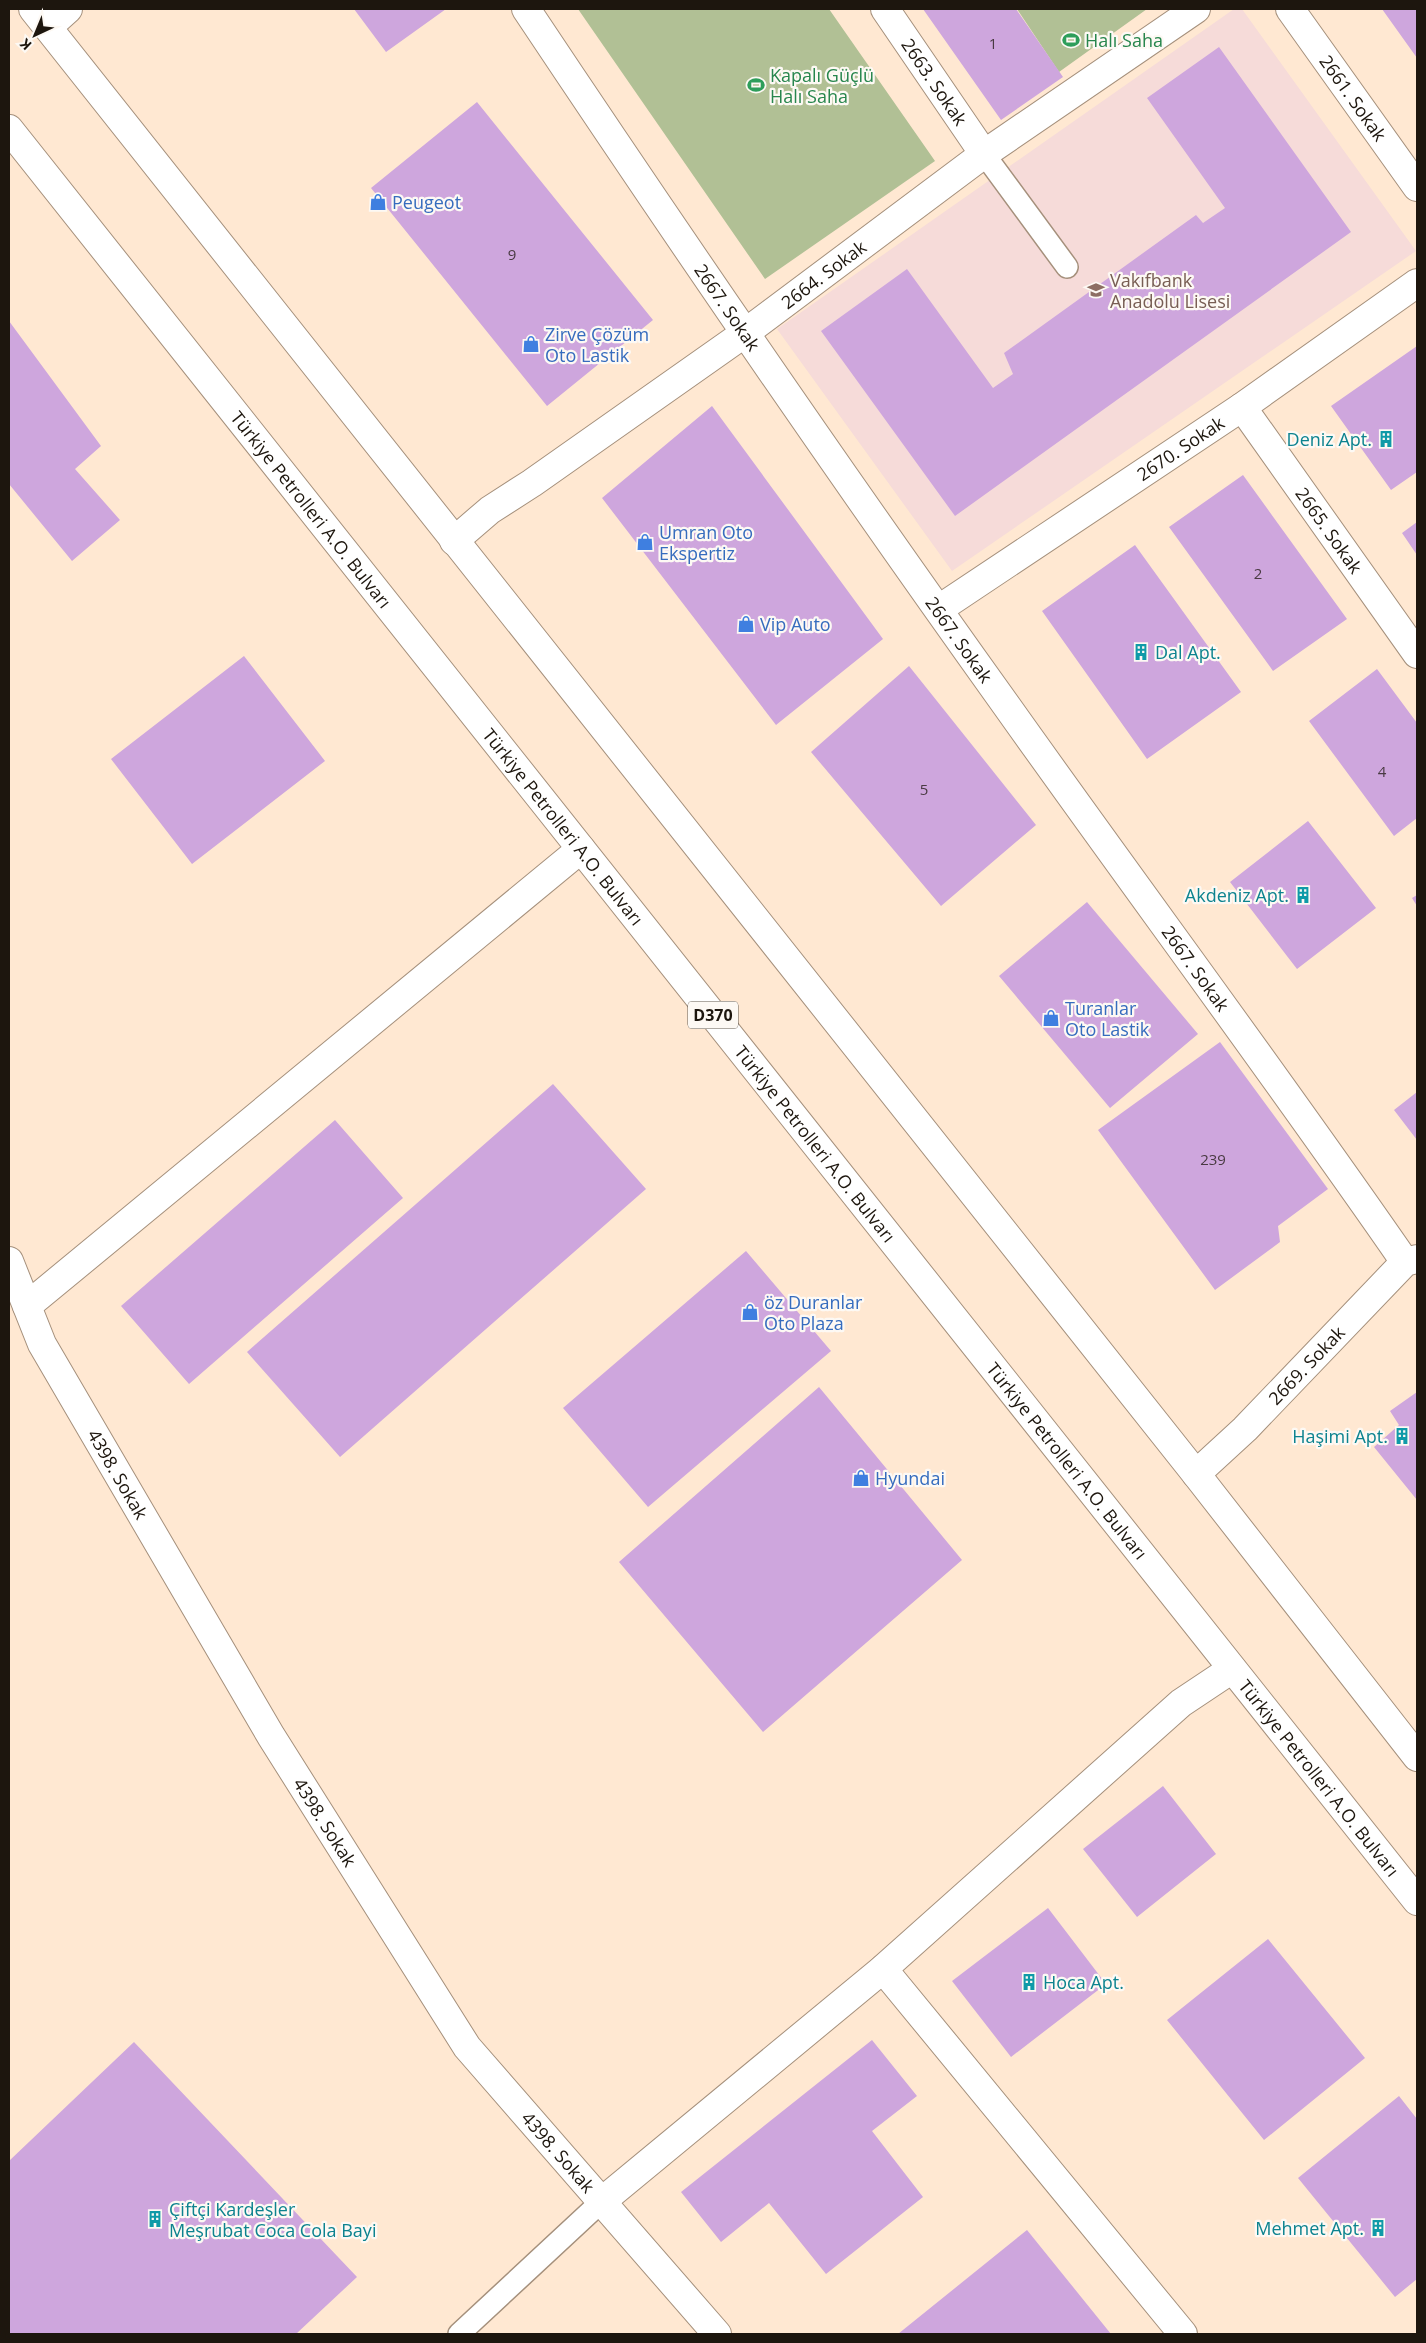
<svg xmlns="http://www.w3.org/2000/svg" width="1426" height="2343" font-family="'Open Sans',sans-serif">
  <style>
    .education { fill: #f6dbd9 }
    .green { fill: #b1c095 }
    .building { fill: #cea6dd }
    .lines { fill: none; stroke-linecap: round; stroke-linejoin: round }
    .service-casing { stroke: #a5907c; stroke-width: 24 }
    .minor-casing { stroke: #a5907c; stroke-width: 30 }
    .trunk-casing { stroke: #a5907c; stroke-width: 30 }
    .service { stroke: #fff; stroke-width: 21 }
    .minor { stroke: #fff; stroke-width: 28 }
    .trunk { stroke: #fff; stroke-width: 28 }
    .labels { text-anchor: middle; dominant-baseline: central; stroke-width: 4.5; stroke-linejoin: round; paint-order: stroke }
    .number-label { font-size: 15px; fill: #493a42 }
    .shield { fill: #fdf9f4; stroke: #605a53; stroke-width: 1 }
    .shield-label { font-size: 16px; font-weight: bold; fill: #1d160e }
    .leisure-label { font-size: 18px; fill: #27864d; stroke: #fdf9f4; text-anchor: start }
    .street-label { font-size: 18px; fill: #1d160e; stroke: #fdf9f4 }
    .shop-label { font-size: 18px; fill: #366cbe; stroke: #fdf9f4; text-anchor: start }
    .education-label { font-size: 18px; fill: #785e54; stroke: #fdf9f4; text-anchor: start }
    .culture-label { font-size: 18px; fill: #0d838f; stroke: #fdf9f4; text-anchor: end }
  </style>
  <rect width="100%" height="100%" fill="#ffe8d2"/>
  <path class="education" d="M 1234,9 L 1242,9 L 1416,251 L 952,571 L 777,329 Z"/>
  <path class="green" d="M 578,9 L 829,9 L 935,161 L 765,279 Z
    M 1017,9 L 1147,9 L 1059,72 Z"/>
  <path class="building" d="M 354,9 L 446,9 L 386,52 Z
    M 923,9 L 1016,9 L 1063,77 L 1001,120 Z
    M 1382,9 L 1417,9 L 1417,58 Z
    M 1219,47 L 1351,232 L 955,516 L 821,331 L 907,269 L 993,388 L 1013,374 L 1004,353 L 1196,215 L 1203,223 L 1225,208 L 1147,98 Z
    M 477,102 L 653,320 L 547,406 L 371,188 Z
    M 9,321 L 101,446 L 75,469 L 120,520 L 72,561 L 9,484 Z
    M 1417,346 L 1417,472 L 1391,490 L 1331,406 Z
    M 712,406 L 883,639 L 776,725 L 602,498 Z
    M 1243,475 L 1347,619 L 1273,671 L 1169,527 Z
    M 1417,522 L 1417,555 L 1402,533 Z
    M 1135,545 L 1241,692 L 1147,759 L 1042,611 Z
    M 244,656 L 325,761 L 192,864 L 111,759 Z
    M 909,666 L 1036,825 L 941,906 L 811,752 Z
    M 1377,669 L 1417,723 L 1417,818 L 1394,836 L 1309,721 Z
    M 1308,821 L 1376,908 L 1297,969 L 1230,882 Z
    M 1417,895 L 1417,906 L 1412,898 Z
    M 1087,902 L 1198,1034 L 1110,1108 L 999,976 Z
    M 1220,1042 L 1328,1189 L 1278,1226 L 1280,1242 L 1215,1290 L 1098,1130 Z
    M 553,1084 L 646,1189 L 340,1457 L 247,1352 Z
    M 1417,1092 L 1417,1140 L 1394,1110 Z
    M 335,1120 L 403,1198 L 189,1384 L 121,1306 Z
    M 746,1251 L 831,1351 L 648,1507 L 563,1408 Z
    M 819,1387 L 962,1560 L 763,1732 L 619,1562 Z
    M 1417,1392 L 1417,1500 L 1374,1447 L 1399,1425 L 1390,1411 Z
    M 1163,1786 L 1216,1854 L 1137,1917 L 1083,1849 Z
    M 1048,1908 L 1106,1984 L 1011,2057 L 952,1981 Z
    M 1268,1939 L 1365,2058 L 1264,2140 L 1167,2020 Z
    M 872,2040 L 917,2096 L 872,2131 L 923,2197 L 826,2274 L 769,2203 L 721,2242 L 681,2192 Z
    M 134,2042 L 357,2277 L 296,2334 L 9,2334 L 9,2161 Z
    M 1399,2096 L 1417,2119 L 1417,2279 L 1395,2297 L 1298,2178 Z
    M 1027,2230 L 1111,2334 L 898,2334 Z"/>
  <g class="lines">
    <g class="service-casing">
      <path id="service" d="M 984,154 L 1067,267
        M 459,2334 L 601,2202"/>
    </g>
    <g class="minor-casing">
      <g id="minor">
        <path id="s1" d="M 526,9 C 682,243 842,476 1006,705 C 1138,891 1275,1074 1405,1262"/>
        <path id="s2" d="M 885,9 L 984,154"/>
        <path id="s3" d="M 1290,9 L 1417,187"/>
        <path d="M 48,27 L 68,9"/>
        <path id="s4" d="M 1242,407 L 1417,654"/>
        <path id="s5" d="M 454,541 L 490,510 L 532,483 L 745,333 L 984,154 L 1196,9"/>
        <path id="s6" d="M 939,609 L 1242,407 L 1417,283"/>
        <path id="s7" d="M 9,1261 L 42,1344 L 271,1736 L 467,2047 L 717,2334"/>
        <path d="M 27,1306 L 581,849"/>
        <path id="s8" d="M 1196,1474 L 1245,1429 L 1405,1262 L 1417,1259"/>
        <path d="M 883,1969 L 1183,2334"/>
        <path d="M 601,2202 L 883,1969 L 1181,1703 L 1232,1669"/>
      </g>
    </g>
    <g class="trunk-casing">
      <g id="trunk">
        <path d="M 33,9 L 1196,1474 L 1417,1757"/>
        <path id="s9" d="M 9,129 L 1417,1901"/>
      </g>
    </g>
    <use href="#service" class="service"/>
    <use href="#minor" class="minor"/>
    <use href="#trunk" class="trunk"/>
  </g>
  <defs>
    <g id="stadium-bare" transform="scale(1.35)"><path d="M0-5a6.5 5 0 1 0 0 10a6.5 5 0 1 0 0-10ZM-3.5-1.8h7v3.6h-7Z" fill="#2e9e5b" stroke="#fdf9f4" stroke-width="2.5" paint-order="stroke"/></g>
    <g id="shop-bare" transform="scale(1.35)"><path d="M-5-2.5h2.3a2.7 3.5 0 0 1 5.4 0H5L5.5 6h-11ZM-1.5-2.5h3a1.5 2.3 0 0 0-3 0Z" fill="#3f7fe0" stroke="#fdf9f4" stroke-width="2.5" paint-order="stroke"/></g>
    <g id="school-bare" transform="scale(1.35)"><path d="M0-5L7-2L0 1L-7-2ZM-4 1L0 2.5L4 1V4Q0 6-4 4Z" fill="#8d6e63" stroke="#fdf9f4" stroke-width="2.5" paint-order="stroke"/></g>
    <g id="building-bare" transform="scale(1.35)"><path d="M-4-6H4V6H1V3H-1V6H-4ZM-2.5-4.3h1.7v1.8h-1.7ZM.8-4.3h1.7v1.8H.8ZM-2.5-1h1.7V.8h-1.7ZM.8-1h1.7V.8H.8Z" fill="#0f9aa8" stroke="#fdf9f4" stroke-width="2.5" paint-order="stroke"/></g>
  </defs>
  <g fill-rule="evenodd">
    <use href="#stadium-bare" x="1071" y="40"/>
    <use href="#stadium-bare" x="756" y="85"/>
    <use href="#shop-bare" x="378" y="202"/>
    <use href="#school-bare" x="1096" y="290"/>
    <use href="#shop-bare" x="531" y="344"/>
    <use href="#building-bare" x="1386" y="439"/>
    <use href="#shop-bare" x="645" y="542"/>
    <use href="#shop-bare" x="746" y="624"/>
    <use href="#building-bare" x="1141" y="652"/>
    <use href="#building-bare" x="1303" y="895"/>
    <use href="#shop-bare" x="1051" y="1018"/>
    <use href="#shop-bare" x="750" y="1312"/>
    <use href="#building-bare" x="1402" y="1436"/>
    <use href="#shop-bare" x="861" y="1478"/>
    <use href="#building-bare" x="1029" y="1982"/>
    <use href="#building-bare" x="155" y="2219"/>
    <use href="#building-bare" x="1378" y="2228"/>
  </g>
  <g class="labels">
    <g class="number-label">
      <text x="993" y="43">1</text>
      <text x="512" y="254">9</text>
      <text x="1258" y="573">2</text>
      <text x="1382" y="771">4</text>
      <text x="924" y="789">5</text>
      <text x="1213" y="1159">239</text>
    </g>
    <rect class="shield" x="688" y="1001.5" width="50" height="27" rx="4"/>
    <g class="shield-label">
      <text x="713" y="1015">D370</text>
    </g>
    <g class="leisure-label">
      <text x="1085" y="40">Halı Saha</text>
      <text x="770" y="75">Kapalı Güçlü<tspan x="770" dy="21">Halı Saha</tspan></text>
    </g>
    <g class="street-label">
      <text stroke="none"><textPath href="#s2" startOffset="88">2663. Sokak</textPath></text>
      <text stroke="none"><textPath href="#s3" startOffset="109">2661. Sokak</textPath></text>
      <text stroke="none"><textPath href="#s5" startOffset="456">2664. Sokak</textPath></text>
      <text stroke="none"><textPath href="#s1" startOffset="360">2667. Sokak</textPath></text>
      <text stroke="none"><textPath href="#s6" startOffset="290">2670. Sokak</textPath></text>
      <text stroke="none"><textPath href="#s9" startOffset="486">Türkiye Petrolleri A.O. Bulvarı</textPath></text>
      <text stroke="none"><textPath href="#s4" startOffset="151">2665. Sokak</textPath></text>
      <text stroke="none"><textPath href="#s1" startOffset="765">2667. Sokak</textPath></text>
      <text stroke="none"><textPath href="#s9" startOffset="891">Türkiye Petrolleri A.O. Bulvarı</textPath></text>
      <text stroke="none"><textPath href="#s1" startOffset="1170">2667. Sokak</textPath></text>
      <text stroke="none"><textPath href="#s9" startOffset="1296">Türkiye Petrolleri A.O. Bulvarı</textPath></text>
      <text stroke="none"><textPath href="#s8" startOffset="155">2669. Sokak</textPath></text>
      <text stroke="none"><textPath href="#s9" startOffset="1701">Türkiye Petrolleri A.O. Bulvarı</textPath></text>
      <text stroke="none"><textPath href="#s7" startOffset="240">4398. Sokak</textPath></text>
      <text stroke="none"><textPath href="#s9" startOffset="2106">Türkiye Petrolleri A.O. Bulvarı</textPath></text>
      <text stroke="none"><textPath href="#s7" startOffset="645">4398. Sokak</textPath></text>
      <text stroke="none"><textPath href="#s7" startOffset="1050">4398. Sokak</textPath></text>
    </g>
    <g class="shop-label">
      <text x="392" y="202">Peugeot</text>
      <text x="545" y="334">Zirve Çözüm<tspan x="545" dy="21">Oto Lastik</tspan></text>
      <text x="659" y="532">Umran Oto<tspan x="659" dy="21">Ekspertiz</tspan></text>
      <text x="760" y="624">Vip Auto</text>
      <text x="1065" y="1008">Turanlar<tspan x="1065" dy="21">Oto Lastik</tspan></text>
      <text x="764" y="1302">öz Duranlar<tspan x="764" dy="21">Oto Plaza</tspan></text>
      <text x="875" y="1478">Hyundai</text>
    </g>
    <g class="education-label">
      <text x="1110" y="280">Vakıfbank<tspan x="1110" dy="21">Anadolu Lisesi</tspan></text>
    </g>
    <g class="culture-label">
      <text x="1372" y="439">Deniz Apt.</text>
      <text x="1155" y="652" text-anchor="start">Dal Apt.</text>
      <text x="1289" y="895">Akdeniz Apt.</text>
      <text x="1388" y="1436">Haşimi Apt.</text>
      <text x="1043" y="1982" text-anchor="start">Hoca Apt.</text>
      <text x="169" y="2209" text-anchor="start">Çiftçi Kardeşler<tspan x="169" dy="21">Meşrubat Coca Cola Bayi</tspan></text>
      <text x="1364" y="2228">Mehmet Apt.</text>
    </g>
  </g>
  <rect width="1426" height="2343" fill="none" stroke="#1d160e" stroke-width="20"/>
  <g transform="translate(35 35) rotate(224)" stroke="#fdf9f4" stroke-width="4" paint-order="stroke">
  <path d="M0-4L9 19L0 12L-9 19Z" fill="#1d160e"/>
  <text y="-8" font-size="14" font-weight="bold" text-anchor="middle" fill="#1d160e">K</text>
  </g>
</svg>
